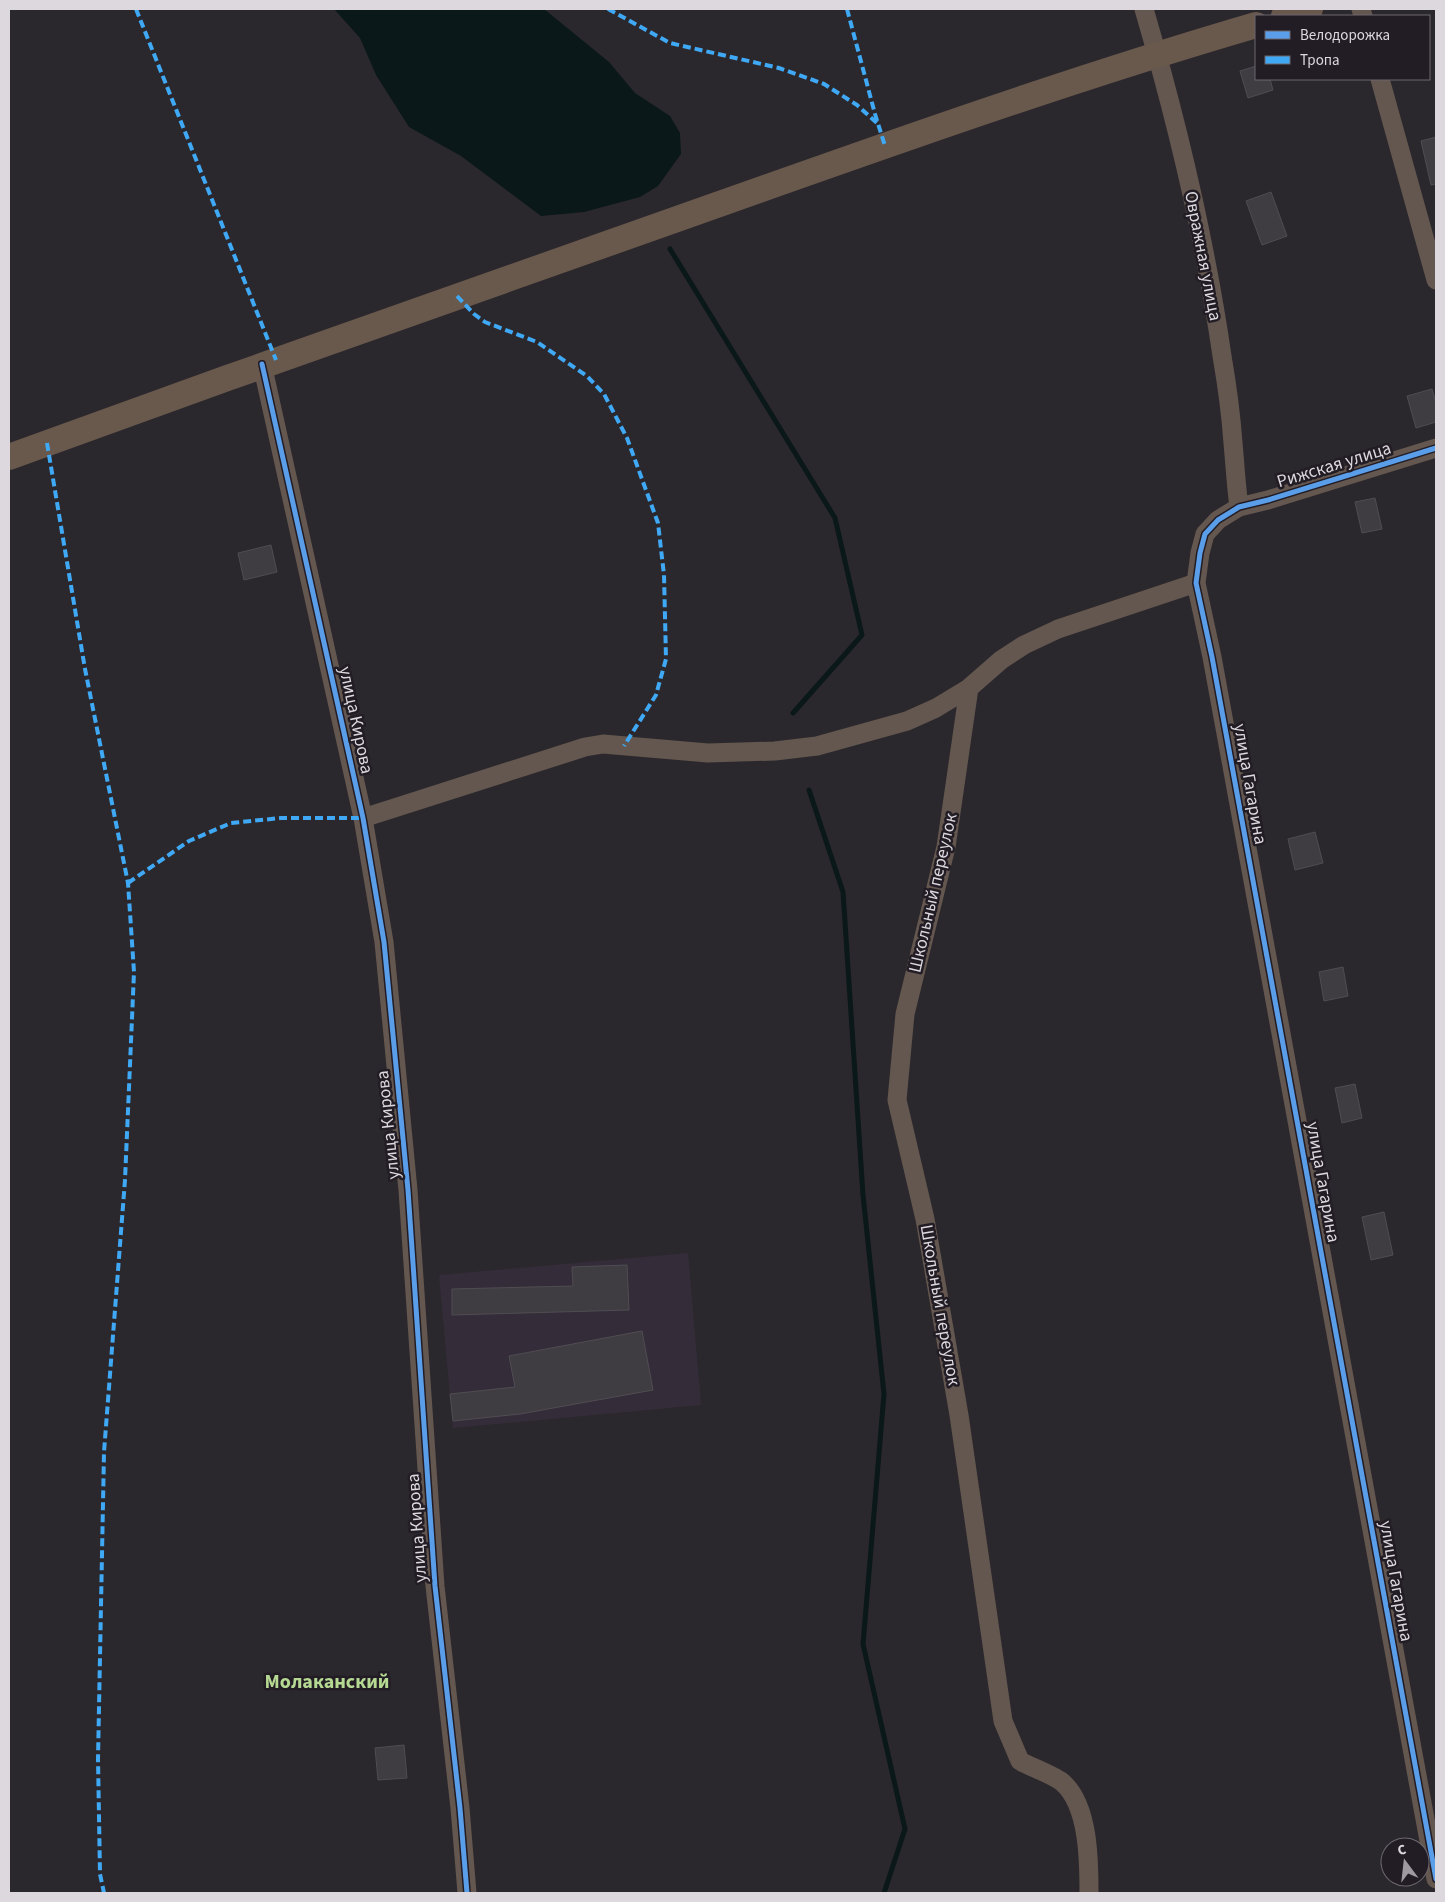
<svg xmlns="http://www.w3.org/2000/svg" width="1445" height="1902" font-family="'Source Sans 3',sans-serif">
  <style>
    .built { fill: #352c3a }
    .water { fill: #0a1819 }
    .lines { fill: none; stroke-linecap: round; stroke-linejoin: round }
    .stream { stroke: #0a1819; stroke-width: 5 }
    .building { fill: #3f3d42; stroke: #4f4d52 }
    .minor { stroke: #64574f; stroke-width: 19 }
    .secondary { stroke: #69584c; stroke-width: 26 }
    .quiet { stroke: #3fa9f5; stroke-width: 4; stroke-dasharray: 8 4; stroke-linecap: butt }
    .cycleway-casing { stroke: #221c25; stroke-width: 8 }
    .cycleway { stroke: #5a9eea; stroke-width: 5 }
    .labels { text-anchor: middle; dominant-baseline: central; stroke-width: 5; stroke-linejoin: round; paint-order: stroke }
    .street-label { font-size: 18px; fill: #dcd8de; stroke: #221c25 }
    .quarter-label { font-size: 20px; font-weight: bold; fill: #b5d892; stroke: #221c25 }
  </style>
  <rect width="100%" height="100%" fill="#2b282d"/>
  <path class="built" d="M 688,1253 L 701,1405 L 453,1428 L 439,1275 Z"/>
  <path class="water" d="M 334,9 L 544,9 L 609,62 L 635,93 L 670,116 L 680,133 L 681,154 L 658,186 L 640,197 L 584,212 L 541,216 L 461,156 L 409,127 L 376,75 L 360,38 Z"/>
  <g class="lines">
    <path class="stream" d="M 670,249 L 835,518 L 862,635 L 793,713
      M 809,790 L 843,892 L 863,1195 L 884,1394 L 863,1644 L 905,1829 L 884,1893"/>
  </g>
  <path class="building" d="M 1256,66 L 1256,79 L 1270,79 L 1273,90 L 1248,98 L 1240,71 Z
    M 1436,137 L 1436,184 L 1431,185 L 1421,141 Z
    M 1271,192 L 1287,236 L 1262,245 L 1246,201 Z
    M 1432,389 L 1436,403 L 1436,422 L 1416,428 L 1407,396 Z
    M 1375,498 L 1382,529 L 1362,533 L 1355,502 Z
    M 271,545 L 277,572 L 244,580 L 238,553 Z
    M 1315,832 L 1323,863 L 1295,870 L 1288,839 Z
    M 1343,967 L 1348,996 L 1324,1001 L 1319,972 Z
    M 1355,1084 L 1362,1118 L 1342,1123 L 1335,1088 Z
    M 1384,1212 L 1393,1255 L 1371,1260 L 1362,1217 Z
    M 627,1265 L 629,1310 L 452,1315 L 452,1289 L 573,1286 L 572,1267 Z
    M 642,1331 L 653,1390 L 520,1414 L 453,1421 L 450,1394 L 515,1387 L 509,1356 Z
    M 404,1745 L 407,1778 L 378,1780 L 375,1748 Z"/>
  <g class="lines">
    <path class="minor" d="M 1144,9 C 1177,122 1205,239 1222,356 C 1227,385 1231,414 1233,443 C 1235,464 1236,485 1239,507
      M 1361,9 L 1363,16
      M 1380,79 L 1436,280
      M 262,364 L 363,818 L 384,942 L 408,1190 L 435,1586 L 460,1808 L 467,1893
      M 1436,448 L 1268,500 L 1239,507 L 1218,520 L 1205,534 L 1200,553 L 1196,583 L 1212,657 L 1436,1879
      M 969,688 L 946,847 L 905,1014 L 897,1100 L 925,1219 L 959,1415 L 1003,1721 L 1020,1761 C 1031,1767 1053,1775 1062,1782 C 1089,1805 1089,1861 1089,1893
      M 363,818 L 585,747 L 603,744 L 708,753 L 775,751 L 817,746 L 907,721 L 936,708 L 969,688 L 1001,660 L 1024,645 L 1058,629 L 1196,583"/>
    <path class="secondary" d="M 1284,16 L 1310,9
      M 9,457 C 248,370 487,285 728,201 C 903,139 1078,77 1256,25"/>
    <path class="quiet" d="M 136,9 L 276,360
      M 608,9 L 670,43 L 779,68 L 824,84 L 857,105 L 878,124
      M 847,9 L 875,114 L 885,146
      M 457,296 L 474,314 L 485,322 L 537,342 L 587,376 L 604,394 L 627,438 L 658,523 L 664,575 L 666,659 L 656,695 L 624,746
      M 47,443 L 85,669 L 128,883 L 134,972 L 125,1180 L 104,1452 L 98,1759 L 100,1874 L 104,1893
      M 128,883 L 189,841 L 231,823 L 281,818 L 363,818"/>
    <g class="cycleway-casing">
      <path id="cycleway" d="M 262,364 L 363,818 L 384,942 L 408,1190 L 435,1586 L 460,1808 L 467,1893
        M 1436,448 L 1268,500 L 1239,507 L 1218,520 L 1205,534 L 1200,553 L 1196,583 L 1212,657 L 1436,1879"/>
    </g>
    <use href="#cycleway" class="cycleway"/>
  </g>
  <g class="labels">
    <g class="street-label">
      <text transform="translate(1203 256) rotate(79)">Овражная улица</text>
      <text transform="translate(1334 465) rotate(-17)">Рижская улица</text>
      <text transform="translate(356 720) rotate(78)">улица Кирова</text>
      <text transform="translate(1250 784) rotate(80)">улица Гагарина</text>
      <text transform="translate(933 893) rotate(-77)">Школьный переулок</text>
      <text transform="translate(388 1125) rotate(-96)">улица Кирова</text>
      <text transform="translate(1323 1182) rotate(80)">улица Гагарина</text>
      <text transform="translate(940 1305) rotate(80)">Школьный переулок</text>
      <text transform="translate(417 1528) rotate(-94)">улица Кирова</text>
      <text transform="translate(1396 1581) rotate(80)">улица Гагарина</text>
    </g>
    <g class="quarter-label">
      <text x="327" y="1682">Молаканский</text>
    </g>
  </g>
  <rect width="1445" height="1902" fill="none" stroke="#dcd8de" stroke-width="20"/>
  <rect x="1255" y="15" width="175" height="65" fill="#221c25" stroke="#6c676f"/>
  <rect x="1265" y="31" width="25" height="8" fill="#5a9eea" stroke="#6c676f"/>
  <text x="1300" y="40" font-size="15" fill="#dcd8de">Велодорожка</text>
  <rect x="1265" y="56" width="25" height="8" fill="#3fa9f5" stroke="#6c676f"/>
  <text x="1300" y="65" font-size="15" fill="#dcd8de">Тропа</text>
  <g transform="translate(1405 1862) rotate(345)"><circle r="24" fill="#221c25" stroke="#6c676f"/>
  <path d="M0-4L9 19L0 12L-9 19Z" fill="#9e9aa0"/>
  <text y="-8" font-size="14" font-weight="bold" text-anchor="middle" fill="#dcd8de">С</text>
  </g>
</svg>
